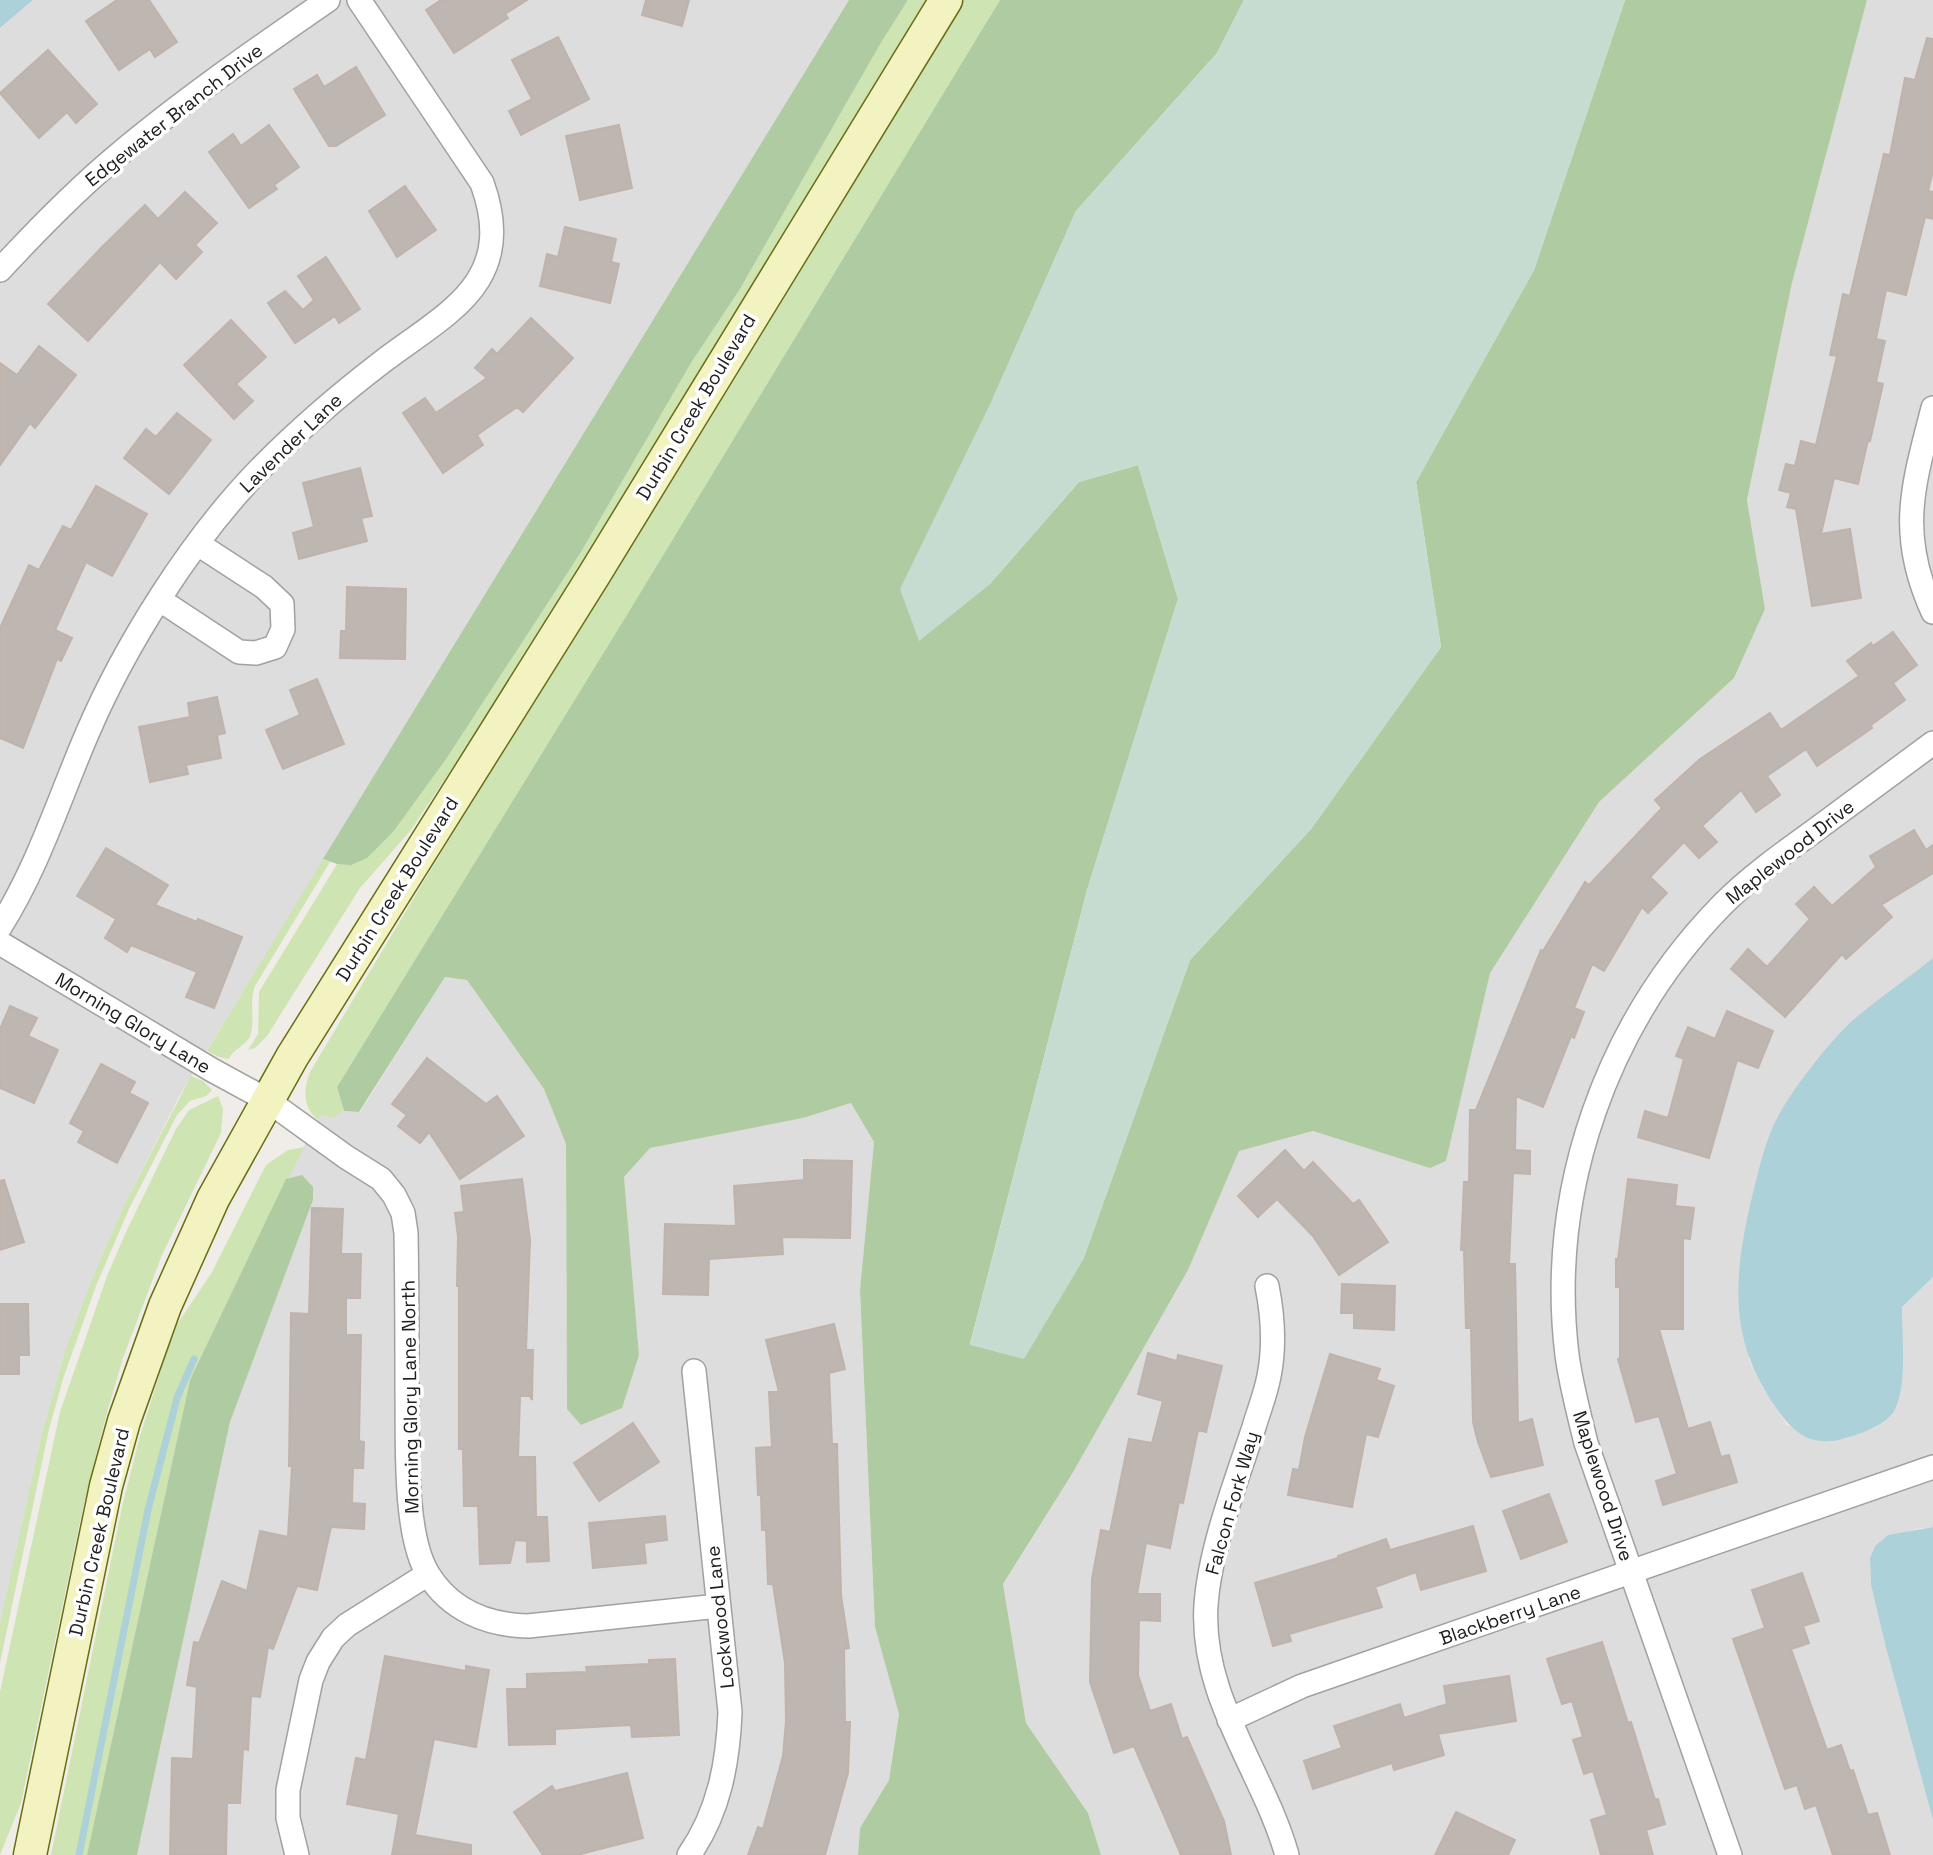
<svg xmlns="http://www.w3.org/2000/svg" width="1933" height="1855" font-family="'Space Grotesk',sans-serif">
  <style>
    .residential { fill: #dedddd }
    .grass { fill: #cee4b3 }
    .forest { fill: #afcba1 }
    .wetland { fill: #c6dcd1 }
    .water { fill: #add1d8 }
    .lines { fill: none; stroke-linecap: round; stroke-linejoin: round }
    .stream { stroke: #add1d8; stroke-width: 7 }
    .building { fill: #bdb6b1; stroke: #c0b3ab; stroke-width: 2 }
    .street-casing { stroke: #a1a1a1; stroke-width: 26 }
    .secondary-casing { stroke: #686e11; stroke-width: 35 }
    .street { stroke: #fff; stroke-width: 23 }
    .secondary { stroke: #f3f3c2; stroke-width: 32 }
    .labels { text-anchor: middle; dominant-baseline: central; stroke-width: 7; stroke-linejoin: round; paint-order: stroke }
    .street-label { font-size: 19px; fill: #202020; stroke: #fff }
  </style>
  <rect width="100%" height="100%" fill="#f0ede8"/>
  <path class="residential" d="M 33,0 L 849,0 L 181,1093 L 124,1205 L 93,1276 L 66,1347 L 42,1433 L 0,1624 L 0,28 Z
    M 1867,0 L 1933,0 L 1933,958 L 1852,1022 L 1797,1087 L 1777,1118 L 1756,1179 L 1749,1360 L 1762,1387 L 1787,1425 L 1845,1439 L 1876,1427 L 1891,1416 L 1903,1366 L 1902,1307 L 1933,1277 L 1933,1527 L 1915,1529 L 1875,1546 L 1870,1558 L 1871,1585 L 1885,1644 L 1933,1820 L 1933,1855 L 1101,1855 L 1088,1813 L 1026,1723 L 1003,1584 L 1072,1474 L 1188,1270 L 1239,1150 L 1313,1131 L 1430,1167 L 1446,1161 L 1489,973 L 1599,802 L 1734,678 L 1765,609 L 1747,500 L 1792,283 Z
    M 445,977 L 467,980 L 544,1089 L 566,1144 L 567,1408 L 639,1355 L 624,1177 L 650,1148 L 803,1118 L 851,1103 L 874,1142 L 860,1290 L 875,1627 L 899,1713 L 889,1780 L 860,1828 L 858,1855 L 137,1855 L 230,1422 L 313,1200 L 303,1176 L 286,1179 L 321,1115 L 333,1118 L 344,1111 L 360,1112 Z"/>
  <path class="grass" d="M 908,0 L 931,0 L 531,650 L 411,830 L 360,888 L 267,1036 L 255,1048 L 248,1050 L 258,1034 L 259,992 L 337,864 C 363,865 375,849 393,832 L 581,552 L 691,363 L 740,289 L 882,41 Z
    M 963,0 L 1000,0 L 628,613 L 337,1087 L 344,1111 L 333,1118 L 321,1115 L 318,1120 C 303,1108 303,1090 310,1072 L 421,886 Z
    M 323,859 L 330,862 L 255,986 C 249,1002 255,1017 251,1033 C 248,1046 234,1047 229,1059 L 219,1057 L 207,1051 Z
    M 191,1076 L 203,1081 L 212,1090 L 206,1096 L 190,1101 L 177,1115 L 129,1209 L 96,1286 L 64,1376 L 49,1429 L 0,1663 L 0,1624 L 3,1609 L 42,1433 L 66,1347 L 93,1276 L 124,1205 Z
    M 218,1096 L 223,1109 L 221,1133 L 162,1255 L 123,1358 L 106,1416 L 84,1503 L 21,1803 L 0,1855 L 0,1692 L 60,1412 L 107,1276 L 126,1232 L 176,1129 L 189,1110 Z
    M 304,1147 L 190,1380 L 87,1855 L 51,1855 L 122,1507 L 140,1436 L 169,1345 L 178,1323 L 212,1272 L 266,1165 L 288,1150 Z"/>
  <path class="forest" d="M 849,0 L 908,0 L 882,41 L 740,289 L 691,363 L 581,552 L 446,759 L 393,832 L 367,858 L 351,865 L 337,864 L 323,859 Z
    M 1000,0 L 1244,0 L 1217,53 L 1076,211 L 993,398 L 989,585 L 1079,482 L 1138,465 L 1178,599 L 1087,890 L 970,1344 L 1083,1260 L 1190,960 L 1311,829 L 1441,647 L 1416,482 L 1534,270 L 1625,0 L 1867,0 L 1792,283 L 1747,500 L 1765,609 L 1734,678 L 1599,802 L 1490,973 L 1446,1161 L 1430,1168 L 1313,1131 L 1239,1151 L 1188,1270 L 1072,1474 L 1003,1584 L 1026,1723 L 1088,1813 L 1101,1855 L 858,1855 L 860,1828 L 889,1780 L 899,1714 L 875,1627 L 860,1290 L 874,1142 L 851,1103 L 803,1118 L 650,1148 L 624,1177 L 639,1355 L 622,1408 L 581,1425 L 567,1409 L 566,1144 L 544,1089 L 467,980 L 445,977 L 359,1112 L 344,1111 L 337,1087 L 628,613 Z
    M 302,1175 L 313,1187 L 313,1200 L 230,1422 L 137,1855 L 87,1855 L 190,1380 L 286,1179 Z"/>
  <path class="wetland" d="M 1244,0 L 1625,0 L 1534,270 L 1416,482 L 1441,647 L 1311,829 L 1190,960 L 1083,1260 L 1024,1359 L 970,1345 L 1087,890 L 1178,599 L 1138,465 L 1079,482 L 989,585 L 919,641 L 900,589 L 993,398 L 1076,211 L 1217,53 Z"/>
  <path class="water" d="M 0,0 L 33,0 L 0,28 Z
    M 1933,958 L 1933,1277 L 1902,1307 C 1902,1335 1907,1381 1896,1407 C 1891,1420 1876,1427 1864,1432 C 1821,1449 1800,1444 1774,1405 C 1727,1336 1734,1274 1752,1197 C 1758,1172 1766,1138 1778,1116 C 1795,1086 1828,1043 1853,1020 C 1879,998 1907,979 1933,958 Z
    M 1933,1527 L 1933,1820 L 1885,1644 L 1871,1585 L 1870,1558 L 1875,1546 L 1888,1535 Z"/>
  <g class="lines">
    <path class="stream" d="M 79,1855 L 148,1510 L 177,1398 L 194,1359"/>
  </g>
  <path class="building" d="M 117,0 L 149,0 L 177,42 L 155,57 L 150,49 L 119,70 L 86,21 Z
    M 441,0 L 527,0 L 505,14 L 508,18 L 454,53 L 426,10 Z
    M 646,0 L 689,0 L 682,26 L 642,15 Z
    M 558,37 L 589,99 L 521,135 L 509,111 L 532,99 L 512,60 Z
    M 1927,38 L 1933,39 L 1933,171 L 1928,191 L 1933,192 L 1933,219 L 1925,217 L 1906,295 L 1886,290 L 1876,339 L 1885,341 L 1876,382 L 1883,384 L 1870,441 L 1868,440 L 1858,484 L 1834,478 L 1821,534 L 1850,529 L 1861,598 L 1812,606 L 1796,509 L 1787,507 L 1791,493 L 1779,490 L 1786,464 L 1795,466 L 1801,441 L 1816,445 L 1837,356 L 1830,355 L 1843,294 L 1850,296 L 1884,154 L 1890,155 L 1905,78 L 1915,80 Z
    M 48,50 L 97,104 L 76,123 L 67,112 L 39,138 L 0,93 Z
    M 356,67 L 385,115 L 336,146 L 329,146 L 294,89 L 317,75 L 324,87 Z
    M 269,125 L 299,167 L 274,185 L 277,189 L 249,208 L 209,152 L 233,134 L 241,146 Z
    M 619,125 L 632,188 L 580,200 L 566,136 Z
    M 405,186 L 436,230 L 397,257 L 369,211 Z
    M 185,192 L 217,223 L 195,245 L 202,252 L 176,279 L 160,262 L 88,341 L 48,304 L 102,247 L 145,205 L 158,219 Z
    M 565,227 L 616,239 L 611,262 L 619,264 L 610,303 L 540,286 L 547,254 L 558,257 Z
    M 326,257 L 360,309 L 339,323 L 335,316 L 295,343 L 268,303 L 285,291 L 303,310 L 314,300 L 298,276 Z
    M 531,318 L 573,358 L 523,412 L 517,407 L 477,435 L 483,445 L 443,473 L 403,413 L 425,398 L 436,413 L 487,378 L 475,368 L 492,349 L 497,354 Z
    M 231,320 L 266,357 L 236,384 L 253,401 L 234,419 L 184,365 Z
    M 39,346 L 76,375 L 35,428 L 30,423 L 0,465 L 0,363 L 17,375 Z
    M 177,413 L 211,440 L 169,494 L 124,458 L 146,429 L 156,437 Z
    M 360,468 L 372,516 L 361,518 L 367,541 L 299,559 L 293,533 L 314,527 L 303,483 Z
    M 96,486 L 147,514 L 112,576 L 86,562 L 55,630 L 72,638 L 61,661 L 57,659 L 23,748 L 0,738 L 0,628 L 29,565 L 39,570 L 63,526 L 71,530 Z
    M 347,587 L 406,589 L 405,659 L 340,658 L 341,631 L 346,631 Z
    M 1893,632 L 1917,665 L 1893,683 L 1905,700 L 1871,725 L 1872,728 L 1817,766 L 1806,749 L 1767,776 L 1780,795 L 1756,812 L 1741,790 L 1702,826 L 1717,842 L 1699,858 L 1684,842 L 1650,877 L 1667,893 L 1648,913 L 1642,907 L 1604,971 L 1592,964 L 1574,1008 L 1584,1012 L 1574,1038 L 1571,1036 L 1543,1107 L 1516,1096 L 1515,1150 L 1530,1151 L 1530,1174 L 1513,1173 L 1509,1264 L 1515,1264 L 1518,1423 L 1532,1419 L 1543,1465 L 1491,1477 L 1478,1442 L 1473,1422 L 1471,1328 L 1466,1328 L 1464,1250 L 1461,1250 L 1464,1182 L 1469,1182 L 1470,1110 L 1476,1110 L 1541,950 L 1543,951 L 1585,882 L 1589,885 L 1662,808 L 1655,800 L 1700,759 L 1770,713 L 1781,730 L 1859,676 L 1847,661 L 1871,643 L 1873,646 Z
    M 317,679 L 344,744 L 283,769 L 266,730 L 300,715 L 290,690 Z
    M 217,697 L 225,733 L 217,735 L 221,758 L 186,765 L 188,774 L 150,782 L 139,727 L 190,717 L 188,703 Z
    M 1914,830 L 1926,850 L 1933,845 L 1933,873 L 1881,905 L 1892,917 L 1846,959 L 1842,954 L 1785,1017 L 1731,969 L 1748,949 L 1767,967 L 1810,919 L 1796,904 L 1814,887 L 1832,906 L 1876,867 L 1870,856 Z
    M 106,848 L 168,885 L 155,905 L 197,922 L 198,919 L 242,937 L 214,1008 L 186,997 L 197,972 L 131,945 L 127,952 L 105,938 L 116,919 L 77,896 Z
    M 10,1006 L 37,1018 L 28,1036 L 58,1050 L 34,1103 L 0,1088 L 0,1029 Z
    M 1727,1011 L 1773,1031 L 1758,1068 L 1737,1060 L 1709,1158 L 1638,1137 L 1645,1111 L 1668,1118 L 1684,1059 L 1676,1056 L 1688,1027 L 1715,1039 Z
    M 427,1058 L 486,1104 L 497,1096 L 524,1136 L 460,1179 L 429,1132 L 420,1143 L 398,1126 L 407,1115 L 392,1104 Z
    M 101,1064 L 135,1082 L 129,1093 L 148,1103 L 117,1163 L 78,1142 L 84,1131 L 70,1123 Z
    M 1285,1150 L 1304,1171 L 1313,1162 L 1353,1204 L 1359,1200 L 1388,1242 L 1339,1275 L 1313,1236 L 1277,1199 L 1258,1217 L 1238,1196 Z
    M 804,1160 L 852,1161 L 850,1238 L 782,1237 L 783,1254 L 709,1259 L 708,1295 L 663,1294 L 665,1224 L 736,1226 L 734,1186 L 804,1180 Z
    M 522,1179 L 530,1240 L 526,1350 L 533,1350 L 532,1400 L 530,1396 L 520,1396 L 518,1457 L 535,1457 L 536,1517 L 547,1517 L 549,1561 L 527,1562 L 527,1541 L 515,1540 L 510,1563 L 480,1564 L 478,1506 L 464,1506 L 463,1449 L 459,1449 L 459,1286 L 457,1286 L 458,1237 L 455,1213 L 464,1212 L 461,1186 Z
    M 1628,1179 L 1677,1185 L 1675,1206 L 1694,1208 L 1690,1239 L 1683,1238 L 1683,1329 L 1659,1329 L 1688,1429 L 1710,1422 L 1721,1457 L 1729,1455 L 1737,1482 L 1663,1505 L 1656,1481 L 1677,1474 L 1659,1416 L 1636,1422 L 1618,1359 L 1620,1358 L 1620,1287 L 1616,1287 L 1616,1259 L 1618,1259 Z
    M 4,1180 L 24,1242 L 0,1250 L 0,1181 Z
    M 312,1208 L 343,1209 L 341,1254 L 361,1254 L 360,1298 L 346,1298 L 346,1335 L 361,1335 L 359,1441 L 364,1442 L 363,1468 L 353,1468 L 352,1503 L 365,1504 L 364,1529 L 331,1527 L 317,1590 L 297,1586 L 273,1649 L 268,1647 L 260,1697 L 251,1696 L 248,1750 L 243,1749 L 240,1803 L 227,1803 L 226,1855 L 170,1855 L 172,1758 L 193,1759 L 197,1687 L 187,1685 L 194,1642 L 199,1643 L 222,1581 L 247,1591 L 260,1531 L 288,1537 L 292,1466 L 289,1466 L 291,1313 L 309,1314 Z
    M 1342,1284 L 1395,1286 L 1394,1330 L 1354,1328 L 1354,1313 L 1341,1313 Z
    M 0,1304 L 28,1304 L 29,1355 L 19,1355 L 19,1374 L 0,1374 Z
    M 834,1324 L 845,1369 L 829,1373 L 832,1444 L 837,1444 L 841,1595 L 849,1648 L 844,1649 L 845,1722 L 850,1722 L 848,1773 L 825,1855 L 748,1855 L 758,1827 L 763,1829 L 783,1756 L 786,1721 L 785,1663 L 773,1584 L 768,1584 L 766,1530 L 762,1530 L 761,1495 L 758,1495 L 756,1448 L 772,1447 L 769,1392 L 779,1392 L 766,1340 Z
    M 1148,1353 L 1177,1361 L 1178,1355 L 1222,1366 L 1206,1432 L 1198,1430 L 1183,1503 L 1179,1502 L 1170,1548 L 1146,1543 L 1137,1594 L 1160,1594 L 1160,1621 L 1139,1620 L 1138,1675 L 1150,1711 L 1171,1704 L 1182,1739 L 1187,1737 L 1224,1821 L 1231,1855 L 1181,1855 L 1134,1746 L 1114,1753 L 1090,1682 L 1092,1579 L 1101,1530 L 1110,1532 L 1129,1439 L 1152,1443 L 1163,1401 L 1138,1394 Z
    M 1330,1354 L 1380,1369 L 1376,1380 L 1394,1386 L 1378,1437 L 1366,1434 L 1352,1507 L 1288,1495 L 1293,1469 L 1299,1470 L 1305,1437 Z
    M 633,1423 L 659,1462 L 599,1501 L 574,1463 Z
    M 1549,1494 L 1567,1542 L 1521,1559 L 1503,1511 Z
    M 665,1516 L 667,1540 L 644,1543 L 646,1563 L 593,1568 L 589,1523 Z
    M 1473,1526 L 1486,1571 L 1421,1590 L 1416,1572 L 1375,1587 L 1382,1607 L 1289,1634 L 1291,1641 L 1273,1646 L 1255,1583 L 1338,1558 L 1338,1556 L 1386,1539 L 1390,1550 Z
    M 1802,1573 L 1819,1621 L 1803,1626 L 1809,1643 L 1791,1649 L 1827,1750 L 1841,1745 L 1850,1771 L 1853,1770 L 1868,1815 L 1877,1813 L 1890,1855 L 1833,1855 L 1816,1805 L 1805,1809 L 1797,1785 L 1785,1789 L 1733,1639 L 1765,1628 L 1752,1590 Z
    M 1602,1642 L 1628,1723 L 1631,1722 L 1655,1800 L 1658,1799 L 1665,1824 L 1646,1830 L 1653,1855 L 1601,1855 L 1591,1820 L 1607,1815 L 1593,1771 L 1584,1774 L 1573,1740 L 1583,1737 L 1572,1701 L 1562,1704 L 1547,1659 Z
    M 385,1656 L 466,1671 L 466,1666 L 489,1670 L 476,1747 L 434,1739 L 415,1835 L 471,1845 L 471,1855 L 392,1855 L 399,1814 L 347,1804 L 356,1758 L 366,1760 Z
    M 675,1659 L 679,1735 L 632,1737 L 631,1725 L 555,1729 L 555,1744 L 509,1745 L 507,1689 L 527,1689 L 527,1674 L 587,1672 L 586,1667 L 649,1664 L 649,1660 Z
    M 1509,1676 L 1516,1721 L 1438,1734 L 1444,1755 L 1394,1770 L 1392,1763 L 1313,1789 L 1304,1761 L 1342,1748 L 1334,1726 L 1400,1704 L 1404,1718 L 1447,1704 L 1444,1686 Z
    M 627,1773 L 643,1838 L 577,1855 L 543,1855 L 514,1812 L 552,1786 L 555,1791 Z
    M 1456,1812 L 1515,1840 L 1508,1855 L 1435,1855 Z"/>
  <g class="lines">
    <g class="street-casing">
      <path id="street" d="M 0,270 C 37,230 76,190 118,155 C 185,99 257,49 328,0
        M 1933,408 C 1913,486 1897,533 1933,612
        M 160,600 L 239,652 L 256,653 L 275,647 L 283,629 L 282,604 L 264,587 L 198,544
        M 0,927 C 38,867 59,799 87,734 C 125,645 191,540 259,470 C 297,431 339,395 382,362 C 448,312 518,282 482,183 L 359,0
        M 0,943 L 212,1070 L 267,1100 L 346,1157 L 381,1179 L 394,1195 L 403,1213 L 406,1233 C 407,1285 407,1337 407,1389 C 408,1438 403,1533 428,1574 C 450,1610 487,1625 528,1626 L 718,1606
        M 1267,1286 C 1273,1316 1275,1346 1269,1376 C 1266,1393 1259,1410 1254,1427 C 1236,1482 1210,1548 1206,1605 C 1200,1697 1263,1771 1287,1855
        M 1229,1720 L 1302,1686 L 1933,1467
        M 297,1855 L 288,1818 L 288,1790 L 311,1680 L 318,1662 L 333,1638 L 347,1625 L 428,1574
        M 689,1855 C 719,1812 728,1763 730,1712 L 694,1371
        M 1730,1855 L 1586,1443 C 1579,1414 1571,1385 1567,1355 C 1547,1190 1607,1022 1723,904 C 1750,877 1782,854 1814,831 C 1853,802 1893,773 1933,743"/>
    </g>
    <g class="secondary-casing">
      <path id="secondary" d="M 30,1855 L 106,1486 L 124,1421 L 165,1306 L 213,1199 L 292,1057 L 594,575 L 946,0"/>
    </g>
    <use href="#street" class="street"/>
    <use href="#secondary" class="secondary"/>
  </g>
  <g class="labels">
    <g class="street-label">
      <text transform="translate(174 115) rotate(-38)">Edgewater Branch Drive</text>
      <text transform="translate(696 407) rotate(-59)">Durbin Creek Boulevard</text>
      <text transform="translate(291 443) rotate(-44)">Lavender Lane</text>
      <text transform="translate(1790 852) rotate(-38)">Maplewood Drive</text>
      <text transform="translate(397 889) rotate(-58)">Durbin Creek Boulevard</text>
      <text transform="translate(133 1023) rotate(31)">Morning Glory Lane</text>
      <text transform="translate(410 1397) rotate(-91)">Morning Glory Lane North</text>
      <text transform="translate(1603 1486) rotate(72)">Maplewood Drive</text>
      <text transform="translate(1232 1503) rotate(-74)">Falcon Fork Way</text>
      <text transform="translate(99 1532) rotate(-77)">Durbin Creek Boulevard</text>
      <text transform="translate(1510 1615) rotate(-19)">Blackberry Lane</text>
      <text transform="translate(720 1617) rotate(-96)">Lockwood Lane</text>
    </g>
  </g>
</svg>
